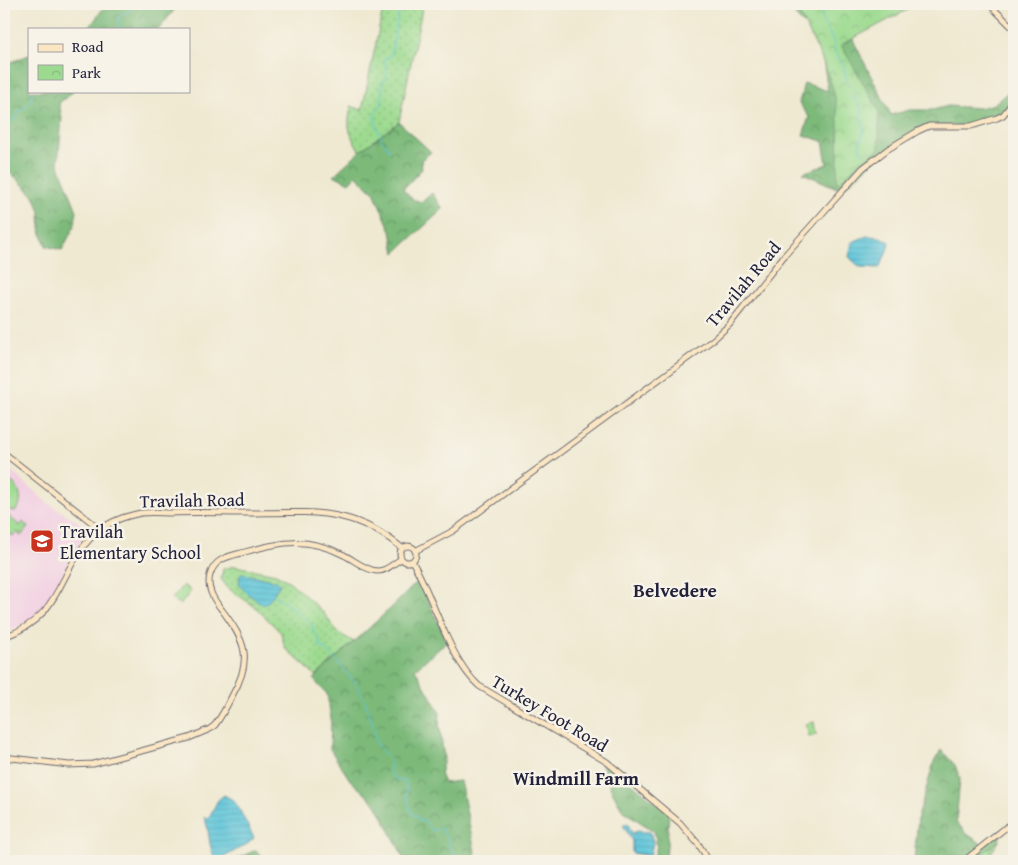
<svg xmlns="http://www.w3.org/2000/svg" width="1018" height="865" font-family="'Gentium Book Plus',serif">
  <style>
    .built { fill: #f2d0e2 }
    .grass { fill: url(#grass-dots); stroke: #5f7e65 }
    .forest { fill: url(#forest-crowns); stroke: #506e5a }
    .park { fill: url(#park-crowns); stroke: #5f7e65 }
    .pitch { fill: #9cda8f; stroke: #5f7e65 }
    .water { fill: url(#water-rules); stroke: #40748a }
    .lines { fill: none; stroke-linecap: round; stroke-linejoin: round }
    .stream { stroke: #5dc5d9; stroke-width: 1 }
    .secondary-casing { stroke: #6a6870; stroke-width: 7 }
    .secondary { stroke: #fbe6c4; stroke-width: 5 }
    .labels { text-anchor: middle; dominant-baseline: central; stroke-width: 5; stroke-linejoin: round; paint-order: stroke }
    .street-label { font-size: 18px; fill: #22223b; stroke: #f7f3e8 }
    .poi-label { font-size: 18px; fill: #22223b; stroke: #f7f3e8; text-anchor: start }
    .neighbourhood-label { font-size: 19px; font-weight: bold; fill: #22223b; stroke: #f7f3e8 }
  </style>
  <defs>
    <pattern id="grass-dots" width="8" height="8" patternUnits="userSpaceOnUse" patternTransform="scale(1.25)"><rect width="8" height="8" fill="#9cda8f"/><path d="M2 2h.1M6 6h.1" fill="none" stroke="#86bb7c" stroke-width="1.8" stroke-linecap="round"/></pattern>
    <pattern id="forest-crowns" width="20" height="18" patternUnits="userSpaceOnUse" patternTransform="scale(1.25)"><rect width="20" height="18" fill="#7dba7a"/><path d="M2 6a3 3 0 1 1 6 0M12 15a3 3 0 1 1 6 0" fill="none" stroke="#669765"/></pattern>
    <pattern id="park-crowns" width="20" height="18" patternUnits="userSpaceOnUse" patternTransform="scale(1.25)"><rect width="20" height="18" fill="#9cda8f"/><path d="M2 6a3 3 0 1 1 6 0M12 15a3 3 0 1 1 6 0" fill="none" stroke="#86bb7c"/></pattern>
    <pattern id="water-rules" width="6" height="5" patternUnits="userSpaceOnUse" patternTransform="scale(1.25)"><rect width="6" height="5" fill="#5dc5d9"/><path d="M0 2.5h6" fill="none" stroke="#51a9bb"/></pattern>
  </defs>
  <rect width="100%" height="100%" fill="#f7f3e8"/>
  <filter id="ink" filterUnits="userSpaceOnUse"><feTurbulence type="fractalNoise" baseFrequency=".02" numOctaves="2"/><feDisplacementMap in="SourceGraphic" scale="10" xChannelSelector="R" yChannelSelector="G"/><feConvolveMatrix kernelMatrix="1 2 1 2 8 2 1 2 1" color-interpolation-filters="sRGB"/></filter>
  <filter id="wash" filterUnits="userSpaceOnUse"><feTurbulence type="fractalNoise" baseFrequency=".0096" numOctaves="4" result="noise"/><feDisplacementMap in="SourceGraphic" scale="20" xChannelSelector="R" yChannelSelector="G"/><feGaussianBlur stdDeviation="1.12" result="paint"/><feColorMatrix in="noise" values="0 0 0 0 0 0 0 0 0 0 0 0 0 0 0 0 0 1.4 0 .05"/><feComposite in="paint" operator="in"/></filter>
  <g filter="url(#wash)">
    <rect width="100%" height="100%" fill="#efe9d1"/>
    <path class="built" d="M 4,464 L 46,502 L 87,527 L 88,532 L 74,551 L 51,597 L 42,609 L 28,621 L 13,629 L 4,632 Z"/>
    <path class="grass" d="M 384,4 L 423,4 L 399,122 L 360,151 C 348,133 347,127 351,106 L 362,110 Z
      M 235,566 L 276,574 L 290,582 L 323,612 L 337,632 L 354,642 L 316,676 L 285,648 L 281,633 L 255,607 L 228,588 L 221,579 L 223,569 Z"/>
    <path class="forest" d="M 108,4 L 179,4 L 159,29 L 88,29 L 105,6 Z
      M 786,4 L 905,4 L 855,32 L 853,40 L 891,115 L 910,110 L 933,110 L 948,106 L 980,108 L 994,104 L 1007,93 L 1014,90 L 1014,101 L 1003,115 L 971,126 L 929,126 L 888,149 L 847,185 L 839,189 L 803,173 L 827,164 L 823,141 L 803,135 L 809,117 L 799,103 L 804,83 L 828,91 L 822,53 L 815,33 L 799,20 Z
      M 29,55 L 29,91 L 74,91 L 59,103 L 62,118 L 58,163 L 77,211 L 74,227 L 62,250 L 46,246 L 41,232 L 40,212 L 35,197 L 10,172 L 4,176 L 4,65 Z
      M 399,122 L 431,152 L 421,160 L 422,169 L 403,189 L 412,199 L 422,202 L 432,193 L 443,209 L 395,253 L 391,231 L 374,192 L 356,175 L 349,183 L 334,175 L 360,151 Z
      M 419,580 L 447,642 L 415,669 L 440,713 L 439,723 L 444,759 L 440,774 L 444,783 L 460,781 L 477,861 L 404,861 L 402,854 L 376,804 L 350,780 L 330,749 L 331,718 L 327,694 L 313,679 L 390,609 Z
      M 941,750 L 955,765 L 960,779 L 956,822 L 967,834 L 984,845 L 1002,830 L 999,841 L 987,859 L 988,861 L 914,861 L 918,817 L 934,762 Z
      M 599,757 L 669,813 L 666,861 L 653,861 L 657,846 L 654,831 L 623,811 L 611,789 Z
      M 256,850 L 266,861 L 232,861 Z"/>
    <path class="park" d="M 794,4 L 918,4 L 841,45 L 879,111 L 879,149 L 857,164 L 837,185 C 838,158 841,115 833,89 C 824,59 808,31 794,4 Z
      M 4,512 L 20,526 L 23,522 L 28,527 L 21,536 L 16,532 L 13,536 L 4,529 Z
      M 999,841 L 987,859 L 988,861 L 972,861 Z"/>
    <path class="pitch" d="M 4,478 C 18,482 26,499 16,511 L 4,510 Z
      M 183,585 L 191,591 L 180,605 L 172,599 Z
      M 814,722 L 816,735 L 809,737 L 806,724 Z"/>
    <path class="water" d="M 867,236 L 880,237 L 890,242 L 885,256 L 879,268 L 860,267 L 849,257 L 852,242 Z
      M 241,574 L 245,574 L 277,581 L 280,584 L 269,601 L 265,604 L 262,604 L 248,594 L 239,585 L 240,576 Z
      M 224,795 L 233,800 L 237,805 L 254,838 L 249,843 L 217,861 C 207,848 211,832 204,817 L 208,819 L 218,800 Z
      M 628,824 L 632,833 L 638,831 L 650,832 L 653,842 L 650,856 L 632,853 L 632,841 L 623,825 Z"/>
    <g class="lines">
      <path class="stream" d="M 821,4 L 823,22 L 833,40 L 835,52 L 843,63 L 847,81 L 854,89 L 853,99 L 855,98 L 863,111 L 861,115 L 864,130 L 859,147 L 863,154
        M 119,29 L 119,16 L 128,12 L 130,4
        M 4,119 L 16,120 L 18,111 L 25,108 L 26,104 L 31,102 L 32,91
        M 390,151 L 381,138 L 374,117 L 377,110 L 382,104 L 382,85 L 387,73 L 384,59 L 391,56 L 400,4
        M 273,595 C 288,603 300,616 313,626 L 313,632 L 319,637 L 319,645 L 329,652 L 356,684 L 365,701 L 372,722 L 377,745 L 391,760 L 390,773 L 396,780 L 406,781 L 407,798 L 412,814 L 418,817 L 420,822 L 425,820 L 429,828 L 434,831 L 441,828 L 449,842 L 449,847 L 457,857 L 457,861"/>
    </g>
  </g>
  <g filter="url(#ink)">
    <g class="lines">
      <g class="secondary-casing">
        <path id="secondary" d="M 989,4 L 1014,29
          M 4,453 L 100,529
          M400 554a8 8 0 1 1 16 0a8 8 0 1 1-16 0Z
          M 415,551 L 453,531 L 714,339 L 729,325 L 784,256 L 863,168 L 888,149 L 918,131 L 929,126 L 971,126 L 997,118 L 1003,115 L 1014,101
          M 412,561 C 434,598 448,658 479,686 L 607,762 L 680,823 L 699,845 L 709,861
          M 4,637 C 68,615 56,564 100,530 C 112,520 126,516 141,513 C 151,512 162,513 172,513 C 196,512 220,513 244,513 C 276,513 311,510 342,517 C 363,522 385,534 402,548
          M 4,757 L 69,765 L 93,764 L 189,738 L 210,729 L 215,725 C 222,716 227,706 232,696 C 253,659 246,642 222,610 C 213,599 205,586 211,572 C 217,557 231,556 245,552 C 283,541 307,537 344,555 C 354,560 367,571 378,571 C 387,571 394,563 401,559
          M 964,861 L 1014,821"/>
      </g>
      <use href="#secondary" class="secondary"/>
    </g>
  </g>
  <defs>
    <g id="school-square" transform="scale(1.25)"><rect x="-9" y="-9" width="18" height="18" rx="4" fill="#c8321e" stroke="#f7f3e8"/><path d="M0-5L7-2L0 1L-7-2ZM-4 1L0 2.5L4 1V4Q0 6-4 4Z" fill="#fff"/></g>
  </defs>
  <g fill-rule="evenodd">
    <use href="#school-square" x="42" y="541"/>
  </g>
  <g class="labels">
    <g class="street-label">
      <text transform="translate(743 284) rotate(-50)">Travilah Road</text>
      <text transform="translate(192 500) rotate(-1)">Travilah Road</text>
      <text transform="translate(550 713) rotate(31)">Turkey Foot Road</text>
    </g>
    <g class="poi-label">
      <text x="60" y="531">Travilah<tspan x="60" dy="21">Elementary School</tspan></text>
    </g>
    <g class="neighbourhood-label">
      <text x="675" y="590">Belvedere</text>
      <text x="576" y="778">Windmill Farm</text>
    </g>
  </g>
  <rect width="1018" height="865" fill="none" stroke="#f7f3e8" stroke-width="20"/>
  <rect x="28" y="28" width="162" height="65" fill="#f7f3e8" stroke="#a29fa3"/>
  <rect x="38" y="44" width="25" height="8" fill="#fbe6c4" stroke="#a29fa3"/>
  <text x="72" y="52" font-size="15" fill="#22223b">Road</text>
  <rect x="38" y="65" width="25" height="15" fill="url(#park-crowns)" stroke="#a29fa3"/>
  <text x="72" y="78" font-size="15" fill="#22223b">Park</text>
</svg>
